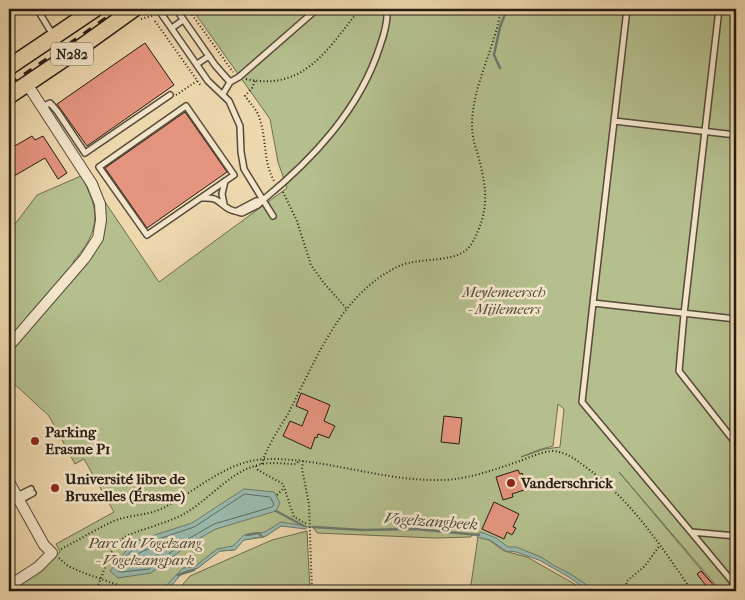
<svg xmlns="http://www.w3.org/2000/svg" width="745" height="600" font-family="'IM FELL French Canon',serif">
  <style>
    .green { fill: #b4bf8d; stroke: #6c6d50; fill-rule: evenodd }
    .water { fill: #99b9ac; stroke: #6b7a6f }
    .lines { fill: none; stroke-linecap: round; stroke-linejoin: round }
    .shore { stroke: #5f6a60; stroke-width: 1 }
    .stream { stroke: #6b7a6f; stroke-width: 2.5 }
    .building { fill: #e5957f; stroke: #251b13 }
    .service-casing { stroke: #574a3a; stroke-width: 8 }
    .minor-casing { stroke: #574a3a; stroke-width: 12 }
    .primary-casing { stroke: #251b13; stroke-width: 18 }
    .path { stroke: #251b13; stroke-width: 2; stroke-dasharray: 1 2.5; stroke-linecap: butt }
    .service { stroke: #f3e5ca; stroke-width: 5 }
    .minor { stroke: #f3e5ca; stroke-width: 10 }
    .primary { stroke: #edd7ad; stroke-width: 15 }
    .rail { stroke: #251b13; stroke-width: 2.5; stroke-dasharray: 9 9; stroke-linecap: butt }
    .poi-dot { fill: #8f2418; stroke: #f3e5ca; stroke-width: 2 }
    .labels { text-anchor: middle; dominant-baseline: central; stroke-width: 5; stroke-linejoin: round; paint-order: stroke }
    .shield { fill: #f3e5ca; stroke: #63584a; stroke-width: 1 }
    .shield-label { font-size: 14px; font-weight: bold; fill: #251b13 }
    .park-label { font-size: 15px; font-style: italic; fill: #504c38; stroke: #f3e5ca }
    .poi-label { font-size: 15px; font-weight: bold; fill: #251b13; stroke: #f3e5ca; text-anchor: start }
    .water-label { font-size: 16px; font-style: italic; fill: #484a41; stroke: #f3e5ca }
  </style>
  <rect width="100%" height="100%" fill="#edd7ad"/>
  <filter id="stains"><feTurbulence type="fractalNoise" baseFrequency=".004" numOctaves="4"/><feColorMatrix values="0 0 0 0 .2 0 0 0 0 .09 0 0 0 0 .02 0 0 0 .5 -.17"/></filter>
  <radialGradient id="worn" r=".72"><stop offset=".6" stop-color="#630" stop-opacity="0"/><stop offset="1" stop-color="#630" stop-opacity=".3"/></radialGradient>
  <path class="green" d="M 192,9 L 736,9 L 736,591 L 721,591 L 619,472 L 719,591 L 594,591 L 538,558 L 508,549 L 484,534 L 471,535 L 471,537 L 435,538 L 317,533 L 313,527 L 281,526 L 264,537 L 243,540 L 234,550 L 219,551 L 196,569 L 184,569 L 170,584 L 165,591 L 9,591 L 40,571 L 60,552 L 56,544 L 114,512 L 84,459 L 75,464 L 49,416 L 9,379 L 9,232 L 37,195 L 81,176 C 101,212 100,231 73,262 L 79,271 L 88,261 L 103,199 L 159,282 L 287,188 L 278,162 L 270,119 ZM 558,404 L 564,409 L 560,447 L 545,449 L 521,457 L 538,450 L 553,446 Z
    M 307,531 L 310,591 L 177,591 L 190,576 L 272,540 Z
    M 478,537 L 489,540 L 504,551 L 527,557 L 587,591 L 470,591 Z"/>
  <path class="water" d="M 244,489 L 274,492 L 280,503 L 276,511 L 216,529 L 191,543 L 151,573 L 118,578 L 110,571 L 133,542 L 192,523 Z
    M 281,522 L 306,526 L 306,529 L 281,526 L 266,536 L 244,540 L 235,550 L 220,551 L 198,568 L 183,572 L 167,591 L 161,591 L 183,568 L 194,567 L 217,549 L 233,546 L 244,535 L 265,532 Z
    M 481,532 L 496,538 L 508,547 L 516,547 L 541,557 L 555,566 L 569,573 L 596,591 L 589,591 L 567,576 L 539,560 L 516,552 L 506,551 L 490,540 L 477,537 L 478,534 Z"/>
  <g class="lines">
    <path class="shore" d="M 245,494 L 270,497 L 274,504 L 272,507 L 214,524 L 188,539 L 149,569 L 121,572 L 118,571 L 123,560 L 135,547 L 194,527 Z
      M 161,546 L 163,548 L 163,550 C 153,558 144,566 131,563 C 135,551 149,549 161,546 Z"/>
    <path class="stream" d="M 500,68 L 494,55 L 500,27 L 507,9
      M 276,511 L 304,526
      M 313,527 L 362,530 L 415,529 L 479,535
      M 247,535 L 258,533 L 261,535
      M 178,575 L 194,570"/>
  </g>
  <path class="building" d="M 145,43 L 174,85 L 87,146 L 57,104 Z
    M 185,112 L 227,172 L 147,228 L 105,168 Z
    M 32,136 L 35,140 L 43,136 L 67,173 L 58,179 L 45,158 L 9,179 L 9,152 L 14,149 L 13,147 Z
    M 301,393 L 330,405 L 324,421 L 335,426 L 329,438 L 318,434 L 317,438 L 315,437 L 311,449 L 283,436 L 290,421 L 302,426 L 308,411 L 296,406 Z
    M 444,416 L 462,418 L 459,444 L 441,442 Z
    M 518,470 L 520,474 L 522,473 L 526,484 L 523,485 L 524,490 L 512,494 L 513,497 L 503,500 L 496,477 Z
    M 494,502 L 519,514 L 513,527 L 516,528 L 512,535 L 507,532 L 504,539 L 482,529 Z
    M 701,571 L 719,591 L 710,591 L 697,574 Z"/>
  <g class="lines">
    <g class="service-casing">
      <path id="service" d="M 37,9 L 53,35
        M 158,9 L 208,81 L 229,101 L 240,126 L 241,152 L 244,169 L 263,200 C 313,159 360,109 380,46 C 384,35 388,21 387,9
        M 176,9 L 215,65 L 230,82
        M 719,9 L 684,314 L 679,371 L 734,441 L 736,442
        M 172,28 L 183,20
        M 197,64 L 209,56
        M 223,94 L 230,82 L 239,77 L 317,9
        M 186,106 L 234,175 L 147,235 L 99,167 Z
        M 42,107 L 50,103 L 57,111 L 85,153 L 170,95
        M 614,121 L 736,135
        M 202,198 C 219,197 217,202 229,209 C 233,211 238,212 242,213 L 258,205 L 263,200
        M 263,200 L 273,216
        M 224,204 L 222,194 L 225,181
        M 237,211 L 256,201 L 263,200
        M 593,303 L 627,9
        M 736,319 L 593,303 L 582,402 L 691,532 L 736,536
        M 17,496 L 31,489
        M 20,500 L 33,493
        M 691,532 L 736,586"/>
    </g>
    <g class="minor-casing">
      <path id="minor" d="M 9,346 L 85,258 L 98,238 L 101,220 L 100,204 L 92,184 L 27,84
        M 9,482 L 44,545 L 52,553 L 38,567 L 9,586"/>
    </g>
    <g class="primary-casing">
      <path id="primary" d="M 9,67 L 95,9
        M 9,96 L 67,57 L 134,9"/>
    </g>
    <path class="path" d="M 188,9 L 233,72
      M 141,19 L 155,15
      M 155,21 L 201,86
      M 246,79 C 305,92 328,48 360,9
      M 255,81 L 252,88 L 245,96 C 251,104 258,111 260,120 C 267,141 263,161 274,181
      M 176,95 L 197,81
      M 283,192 L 297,221 L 311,265 L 323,282 L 346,308
      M 303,461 L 302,469 L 309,504 L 312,591
      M 262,464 C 265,450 280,427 288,414 C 316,360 340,294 399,266 C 421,256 460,265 472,243 C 490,211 487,189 478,155 C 475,146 472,136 472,126 C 472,85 495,49 501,9
      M 256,466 L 258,470 L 283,484 L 294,517 L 307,524
      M 277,495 L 284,488
      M 61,549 C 79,540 96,529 114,521 C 131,514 149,516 165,507 C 198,490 227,460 267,459 C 326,458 384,482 443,480 C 469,479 493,470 517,462 C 529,458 540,452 553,451 C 567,452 576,460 587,468 C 633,502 660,545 692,591
      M 59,558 L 68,566 L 84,573 L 132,590
      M 95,591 C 106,572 107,547 128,535 C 144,529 162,524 178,517 C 208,503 229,470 262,464 C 273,462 285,464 296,464 L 300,460
      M 625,591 L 627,581 L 645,566 L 660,545"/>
    <use href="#service" class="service"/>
    <use href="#minor" class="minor"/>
    <use href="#primary" class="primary"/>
    <path class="rail" d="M 9,84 L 67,45 L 118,9"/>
  </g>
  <g class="poi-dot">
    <circle cx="35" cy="441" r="5"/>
    <circle cx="511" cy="483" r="5"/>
    <circle cx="55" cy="488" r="5"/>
  </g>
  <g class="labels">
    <rect class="shield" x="51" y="42.5" width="42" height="23" rx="4"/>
    <g class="shield-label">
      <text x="72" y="54">N282</text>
    </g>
    <g class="park-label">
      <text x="504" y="292">Meylemeersch<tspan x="504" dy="17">- Mijlemeers</tspan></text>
      <text x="145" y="543">Parc du Vogelzang<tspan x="145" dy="17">- Vogelzangpark</tspan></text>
    </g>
    <g class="poi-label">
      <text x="45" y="432">Parking<tspan x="45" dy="17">Erasme P1</tspan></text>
      <text x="65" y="479">Université libre de<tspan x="65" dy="17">Bruxelles (Érasme)</tspan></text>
      <text x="521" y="483">Vanderschrick</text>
    </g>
    <g class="water-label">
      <text transform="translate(431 521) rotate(4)">Vogelzangbeek</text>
    </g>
  </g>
  <rect width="745" height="600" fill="none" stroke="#edd7ad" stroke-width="30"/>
  <rect x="10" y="10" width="725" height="580" fill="none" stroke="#251b13" stroke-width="2.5"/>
  <rect x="15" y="15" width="715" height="570" fill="none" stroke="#251b13"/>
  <rect width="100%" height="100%" filter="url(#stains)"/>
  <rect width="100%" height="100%" fill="url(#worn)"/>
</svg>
